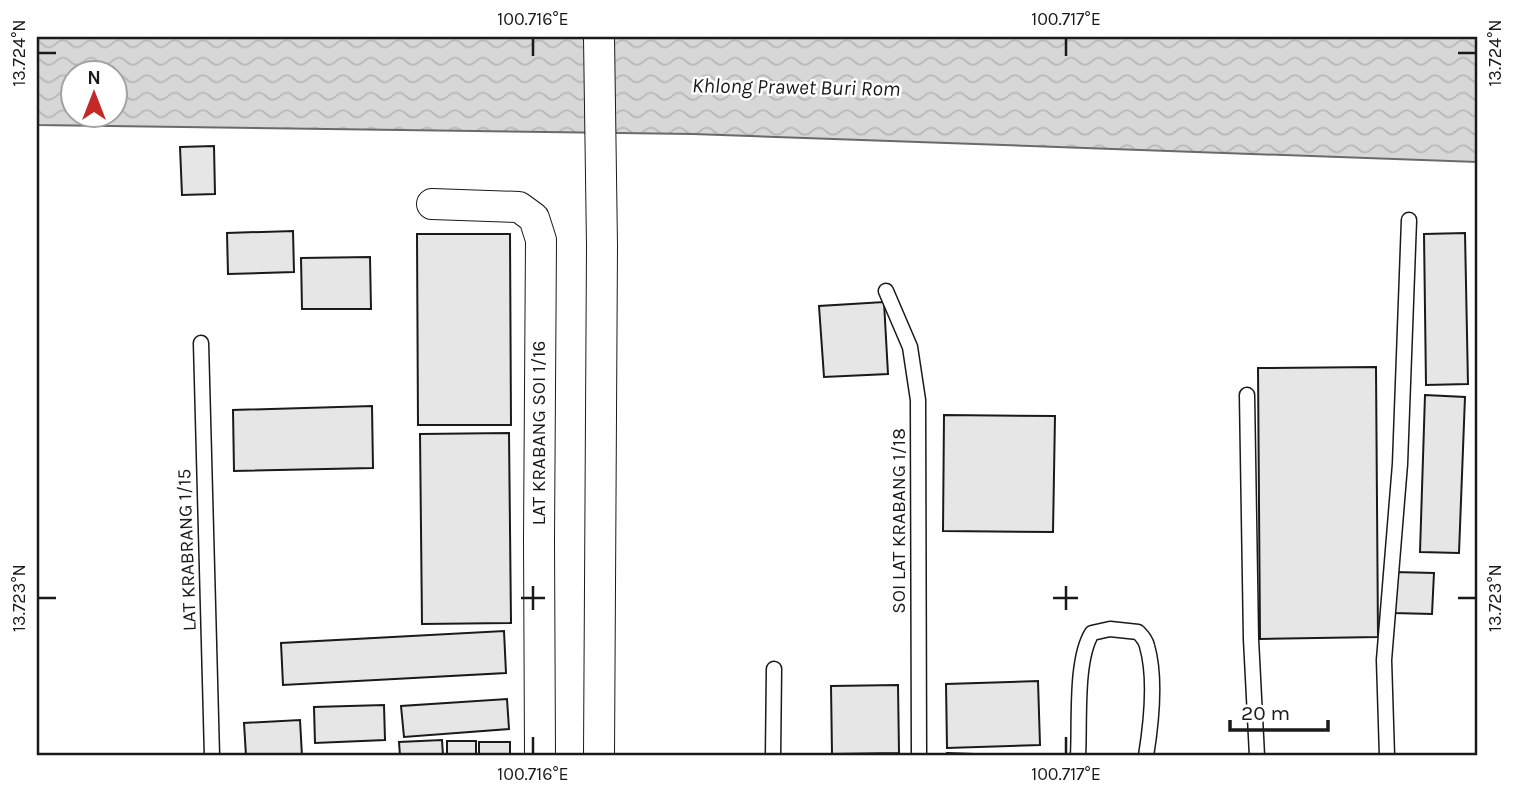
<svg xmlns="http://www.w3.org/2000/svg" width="1514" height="793" font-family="Karla,sans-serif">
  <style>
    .water { fill: url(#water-waves); stroke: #6a6a6a; stroke-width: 2; fill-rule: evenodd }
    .building { fill: #e6e6e6; stroke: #1a1a1a; stroke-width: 2 }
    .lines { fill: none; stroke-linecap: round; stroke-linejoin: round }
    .lane-casing { stroke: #1a1a1a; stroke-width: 17 }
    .street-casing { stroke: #1a1a1a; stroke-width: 32 }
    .lane { stroke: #fff; stroke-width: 14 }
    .street { stroke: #fff; stroke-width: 30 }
    .ticks { fill: none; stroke: #1a1a1a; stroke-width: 2.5 }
    .labels { text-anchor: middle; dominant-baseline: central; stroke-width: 5; stroke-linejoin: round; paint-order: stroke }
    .street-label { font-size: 19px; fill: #1a1a1a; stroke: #fff }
    .water-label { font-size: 21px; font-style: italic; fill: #1a1a1a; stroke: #fff }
    .neatline { fill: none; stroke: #1a1a1a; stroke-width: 2.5 }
    .ticks-label { font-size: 18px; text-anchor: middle; fill: #1a1a1a }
  </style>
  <defs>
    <pattern id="water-waves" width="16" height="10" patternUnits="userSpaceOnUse" patternTransform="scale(1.75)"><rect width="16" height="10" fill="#d7d7d7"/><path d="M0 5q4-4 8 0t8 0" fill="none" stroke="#b8b8b8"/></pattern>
  </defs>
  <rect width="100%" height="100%" fill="#fff"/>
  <path class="water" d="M 37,37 L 1477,37 L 1477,162 L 693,134 L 37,125 ZM 74,74 L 116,74 L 116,116 L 74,116 Z"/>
  <path class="building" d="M 214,146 L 215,194 L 182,195 L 180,147 Z
    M 293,231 L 294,272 L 228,274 L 227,233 Z
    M 1465,233 L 1468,384 L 1426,385 L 1424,234 Z
    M 417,234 L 510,234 L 511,425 L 418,425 Z
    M 370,257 L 371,309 L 302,309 L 301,258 Z
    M 884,302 L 888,374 L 824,377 L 819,306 Z
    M 1376,367 L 1378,637 L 1260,639 L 1258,368 Z
    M 1425,395 L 1465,397 L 1459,553 L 1420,552 Z
    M 372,406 L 373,468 L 234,471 L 233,410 Z
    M 944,415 L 1055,416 L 1053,532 L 943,531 Z
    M 509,433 L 511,623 L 422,624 L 420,434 Z
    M 1394,572 L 1434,573 L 1432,614 L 1393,613 Z
    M 504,631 L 506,673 L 283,685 L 281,643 Z
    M 1038,681 L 1040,745 L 947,748 L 946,684 Z
    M 898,685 L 899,753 L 832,754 L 831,686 Z
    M 507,699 L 509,729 L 404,737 L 401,706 Z
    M 384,705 L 385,740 L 315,743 L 314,707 Z
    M 300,720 L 302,756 L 246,756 L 244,723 Z
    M 442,740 L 443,756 L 400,756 L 399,742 Z
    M 447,741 L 476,741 L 476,756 L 447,756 Z
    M 479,742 L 510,742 L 510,756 L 479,756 Z
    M 947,753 L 1002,755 L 1002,756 L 947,756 Z"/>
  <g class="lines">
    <g class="lane-casing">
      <path id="lane" d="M 886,291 L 910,347 L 918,400 L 919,756
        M 201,343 L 212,756
        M 1247,395 L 1251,639 L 1257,756
        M 773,756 L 774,669
        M 1078,756 C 1080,723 1075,660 1092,633 L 1110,629 L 1138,632 C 1142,636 1146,641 1147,646 C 1156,677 1151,725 1146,756
        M 1387,756 L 1384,660 L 1400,464 L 1409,220"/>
    </g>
    <g class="street-casing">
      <path id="street" d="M 599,37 L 602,246 L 599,756
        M 432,204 L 519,207 L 534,218 L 541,240 L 539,540 L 540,756"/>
    </g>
    <use href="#lane" class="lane"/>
    <use href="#street" class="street"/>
  </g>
  <path class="ticks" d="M 533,38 L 533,56M 1066,38 L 1066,56M 38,53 L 56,53M 1458,53 L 1476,53M 533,586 L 533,610M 1066,586 L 1066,610M 38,598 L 56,598M 521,598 L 545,598M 1053,598 L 1078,598M 1458,598 L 1476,598M 533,737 L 533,754M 1066,737 L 1066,754"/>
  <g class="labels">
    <g class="street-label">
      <text transform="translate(539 433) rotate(-90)">LAT KRABANG SOI 1/16</text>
      <text transform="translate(899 521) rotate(-90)">SOI LAT KRABANG 1/18</text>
      <text transform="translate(187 550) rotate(-92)">LAT KRABRANG 1/15</text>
    </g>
    <g class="water-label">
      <text transform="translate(796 87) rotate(1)">Khlong Prawet Buri Rom</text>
    </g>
  </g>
  <rect width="1514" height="793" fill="none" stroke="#ffffff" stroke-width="77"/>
  <g transform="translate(94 94)"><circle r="33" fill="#ffffff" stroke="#a3a3a3" stroke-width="2"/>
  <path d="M0-5L12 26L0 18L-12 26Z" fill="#c62828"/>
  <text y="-10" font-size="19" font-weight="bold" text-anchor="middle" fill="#1a1a1a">N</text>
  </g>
  <path d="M1230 720v10h98v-10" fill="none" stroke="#1a1a1a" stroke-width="3.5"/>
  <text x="1241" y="720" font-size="21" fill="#1a1a1a" stroke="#ffffff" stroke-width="5" paint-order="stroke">20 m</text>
  <rect x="38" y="38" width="1438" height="716" class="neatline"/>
  <g class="ticks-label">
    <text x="533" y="25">100.716°E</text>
    <text x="1066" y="25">100.717°E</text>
    <text transform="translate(19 53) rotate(-90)" y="6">13.724°N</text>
    <text transform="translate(1495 53) rotate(-90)" y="6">13.724°N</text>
    <text transform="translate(19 598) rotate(-90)" y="6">13.723°N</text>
    <text transform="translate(1495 598) rotate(-90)" y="6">13.723°N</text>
    <text x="533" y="780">100.716°E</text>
    <text x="1066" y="780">100.717°E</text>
  </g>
</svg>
